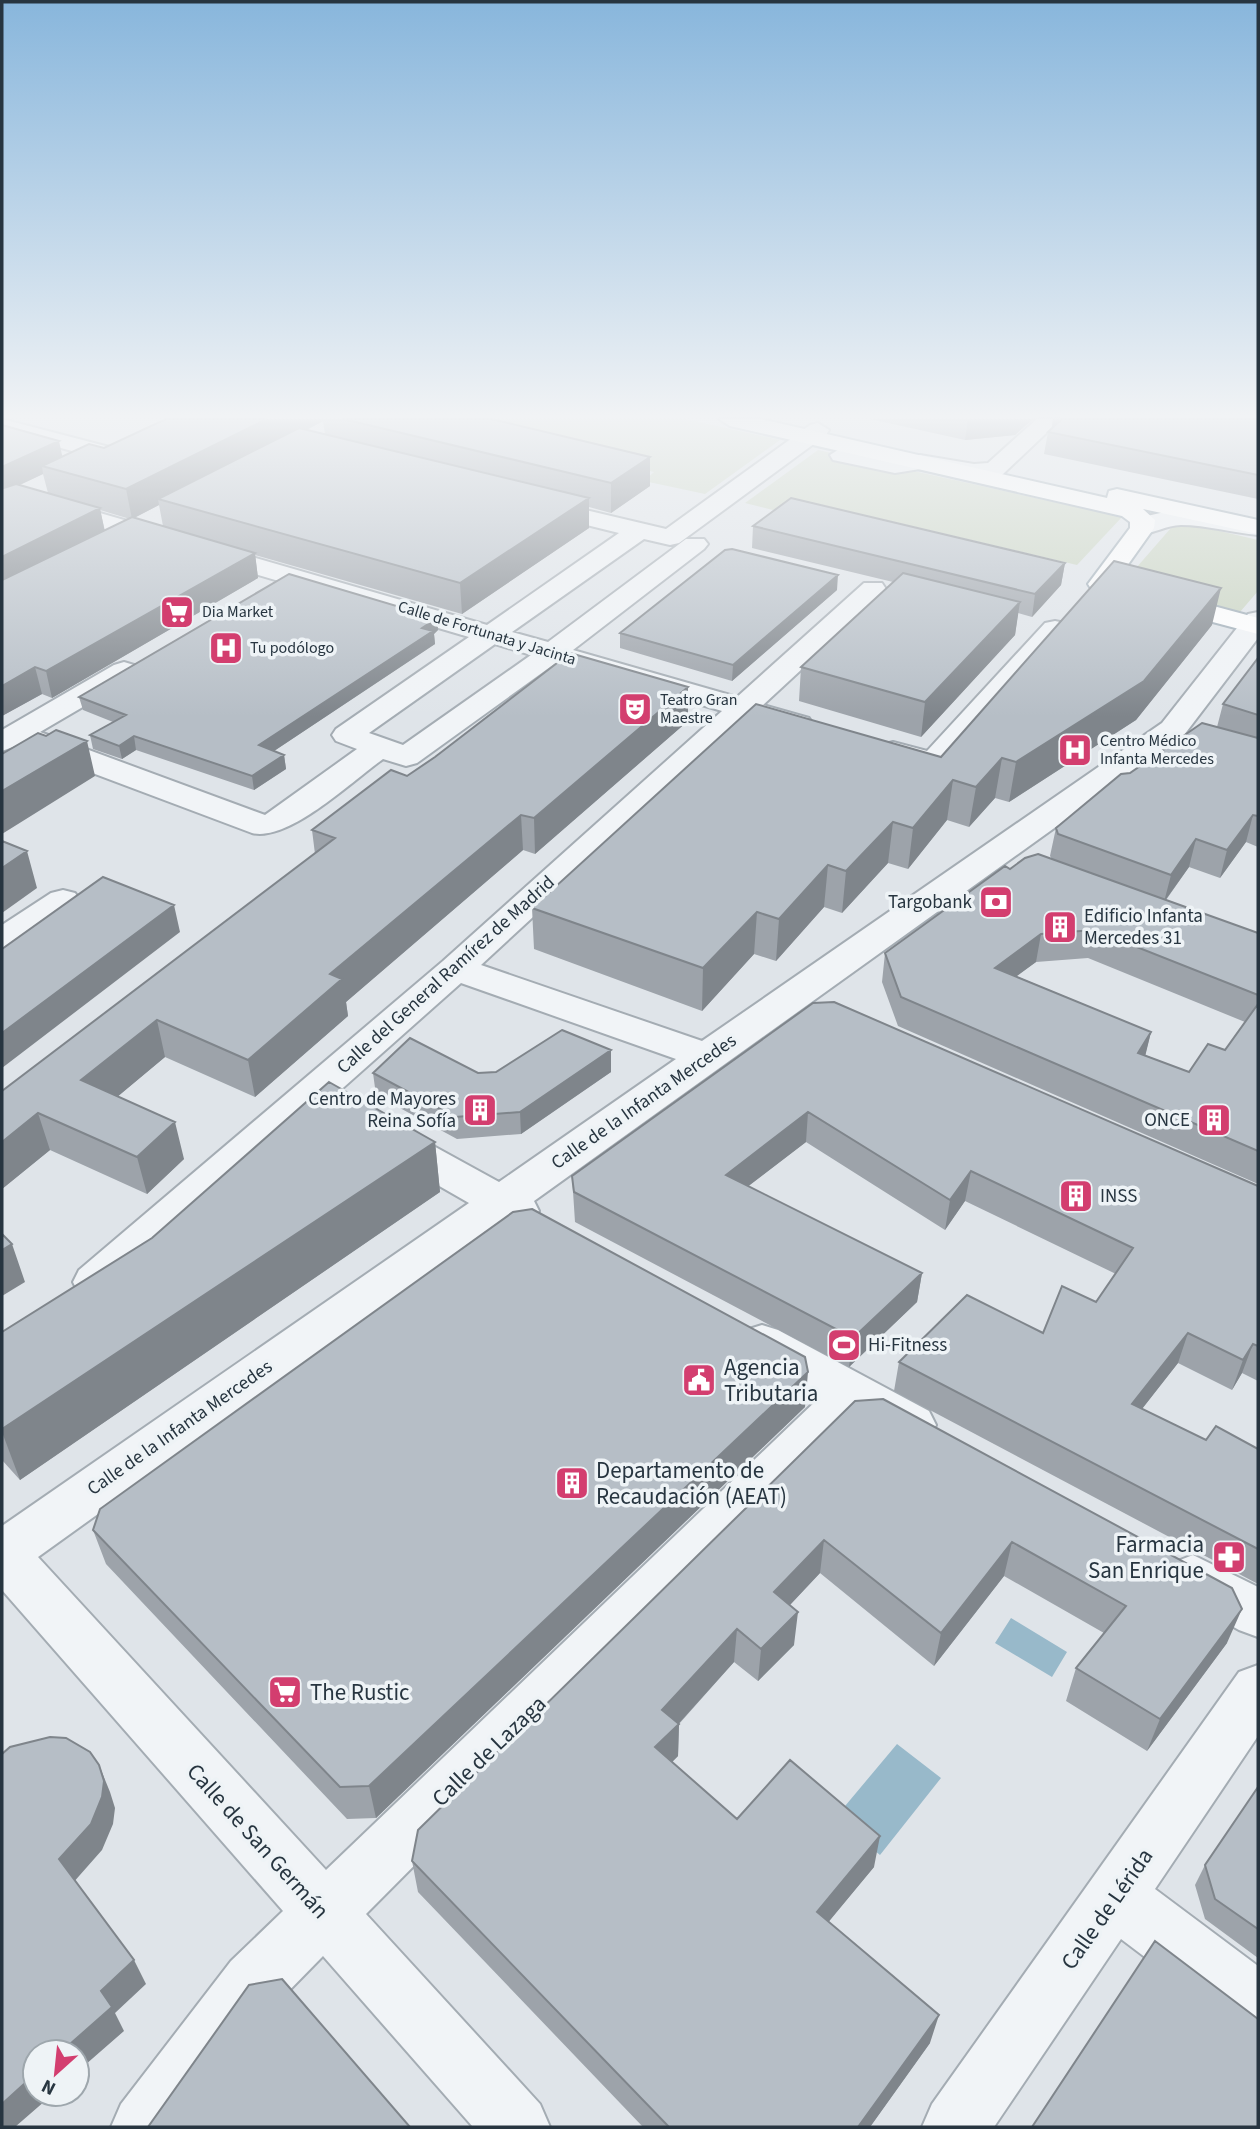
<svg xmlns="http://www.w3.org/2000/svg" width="1260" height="2129" font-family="'Source Sans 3',sans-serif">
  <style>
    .green { fill: #c8d3bf }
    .water { fill: #98b9ca }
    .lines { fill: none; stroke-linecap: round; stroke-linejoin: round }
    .minor-casing { stroke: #a4acb3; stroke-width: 4 }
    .major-casing { stroke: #9dabb5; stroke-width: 4 }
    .minor { fill: #f1f4f7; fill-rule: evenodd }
    .major { fill: #fff; fill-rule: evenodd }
    .wall { fill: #9da3aa; fill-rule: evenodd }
    .shaded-wall { fill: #7f858b }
    .building { fill: #b6bec6; stroke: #7f858b; stroke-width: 2 }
    .labels { text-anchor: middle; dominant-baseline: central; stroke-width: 7; stroke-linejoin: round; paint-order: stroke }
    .far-poi-label { font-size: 16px; fill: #273540; stroke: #eef3f6; text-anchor: start }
    .far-street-label { font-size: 16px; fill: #273540; stroke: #eef3f6 }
    .poi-label { font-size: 19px; fill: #273540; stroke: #eef3f6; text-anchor: end }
    .street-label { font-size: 19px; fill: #273540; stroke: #eef3f6 }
    .near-poi-label { font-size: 23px; fill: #273540; stroke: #eef3f6; text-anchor: start }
    .near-street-label { font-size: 23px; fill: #273540; stroke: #eef3f6 }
  </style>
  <rect width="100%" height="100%" fill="#dfe4e9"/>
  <path class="green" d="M 425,419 L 686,419 L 780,440 L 705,494 L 644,481 L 654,472 Z
    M 818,450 L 1122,517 L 1077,565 L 814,503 L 797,516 L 745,503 Z
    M 1177,521 L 1258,540 L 1258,591 L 1240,612 L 1123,583 Z"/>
  <path class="water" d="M 1011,1618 L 1067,1652 L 1052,1677 L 995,1643 Z
    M 897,1744 L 941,1778 L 880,1855 L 835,1818 Z"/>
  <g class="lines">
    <g class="minor-casing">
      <path id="minor" d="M 2,419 L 117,449 L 120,454 L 109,461 L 2,432 Z
        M 1037,419 L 1061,419 L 1003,474 L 974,478 L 920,469 L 895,473 L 833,460 L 830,455 L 841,448 L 895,459 L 920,455 L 974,464 L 988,463 Z
        M 818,423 L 829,430 L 826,435 L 679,543 L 670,545 L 644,539 L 512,632 L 548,642 L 686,539 L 704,539 L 708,544 L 704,549 L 573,650 L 737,697 L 864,583 L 882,583 L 886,589 L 882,595 L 763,705 L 809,718 L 813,724 L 809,730 L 798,733 L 748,719 L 481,965 L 702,1041 L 1162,723 L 1248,614 L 1258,612 L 1258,638 L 1184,735 L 534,1201 L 539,1211 L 533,1222 L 518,1226 L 505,1222 L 38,1557 L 326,1870 L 820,1397 L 746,1356 L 739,1343 L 746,1330 L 762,1325 L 778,1330 L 929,1411 L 936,1425 L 929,1439 L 912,1444 L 859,1418 L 366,1914 L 540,2104 L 550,2127 L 473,2127 L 323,1956 L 275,2005 L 184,2127 L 111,2127 L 121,2104 L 231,1961 L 283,1911 L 2,1590 L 2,1526 L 469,1203 L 380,1152 L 374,1142 L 380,1132 L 394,1128 L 408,1132 L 499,1182 L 676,1059 L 461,983 L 111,1294 L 95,1299 L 79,1294 L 73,1282 L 79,1270 L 443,961 L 722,711 L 557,662 L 417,763 L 406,766 L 383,759 C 352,781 289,842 252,833 L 18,745 L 2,751 L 2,730 L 114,665 L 124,662 L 134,665 L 138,671 L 134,677 L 40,732 L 265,815 L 357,749 L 336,741 L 332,735 L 336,729 L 469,637 L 44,512 L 41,507 L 44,502 L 62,502 L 487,625 L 619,533 L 530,511 L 527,506 L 530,501 L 539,499 L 666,529 L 810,425 ZM 495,644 L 531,655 L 403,745 L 369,733 Z
        M 1169,511 L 1198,511 L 1258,521 L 1258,535 C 1233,533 1207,525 1181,525 C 1164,525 1150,537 1133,533 L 1130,528 L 1147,516 Z
        M 1055,621 L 1065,623 L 1069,629 L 1065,635 L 944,770 L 933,772 L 882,757 L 878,751 L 882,745 L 893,742 L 927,751 L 1045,623 Z
        M 63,890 L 75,893 L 80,900 L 75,907 L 14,949 L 2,952 L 2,925 L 51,893 Z
        M 1193,1555 L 1258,1587 L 1258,1637 L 1239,1630 L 1175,1594 L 1167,1578 L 1175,1562 Z
        M 1258,1665 L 1258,1736 L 1155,1889 L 1258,1966 L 1258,2035 L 1236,2026 L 1121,1939 L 994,2127 L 922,2127 L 932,2104 L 1239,1672 Z"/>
    </g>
    <g class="major-casing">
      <path id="major" d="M 719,419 L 761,419 L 1107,498 L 1109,491 L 1117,489 L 1258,520 L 1258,534 L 1143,509 L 1155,520 L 1154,528 L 1117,580 L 1258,618 L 1258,634 L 1092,590 L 1088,584 L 1130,528 L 1130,522 L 1122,516 L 730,426 Z"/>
    </g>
    <use href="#minor" class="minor"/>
    <use href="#major" class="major"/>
  </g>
  <path class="wall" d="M 166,419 L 491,419 L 650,486 L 611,513 L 589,507 L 589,528 L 462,614 L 255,555 L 258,578 L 52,698 L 42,694 L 2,716 L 2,425 L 62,457 L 104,448 ZM 323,421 L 325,434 L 307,430 ZM 43,474 L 48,493 L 20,485 ZM 159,505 L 163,526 L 134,518 L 138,516 ZM 100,510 L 130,519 L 105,531 Z
    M 870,419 L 1033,419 L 1015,435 L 965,440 Z
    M 1258,419 L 1258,499 L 1044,454 L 1048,432 L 1052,428 Z
    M 753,526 L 1065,563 L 1061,585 L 1032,617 L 1018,613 L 1015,635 L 921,737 L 799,701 L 801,667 L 893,582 L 752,548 Z
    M 837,590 L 732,681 L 620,648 L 620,633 Z
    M 437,618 L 438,630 L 434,634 L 435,644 L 274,751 L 284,755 L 286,769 L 254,790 L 136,750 L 122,759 L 93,749 L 90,735 L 113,722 L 83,710 L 79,697 Z
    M 1212,625 L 1136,720 L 1009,802 L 995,798 L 969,827 L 947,820 L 908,869 L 888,863 L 842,913 L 824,907 L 776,961 L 754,954 L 702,1011 L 534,949 L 532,908 L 941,757 Z
    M 1258,658 L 1258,847 L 1246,842 L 1220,878 L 1189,867 L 1166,900 L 1258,933 L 1258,1184 L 898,1026 L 882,982 L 885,953 L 1010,869 L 1052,859 L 1050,856 L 1056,828 L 1130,773 L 1217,727 L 1223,704 ZM 1088,958 L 1245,1022 L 1225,1050 L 1189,1072 L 1145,1055 L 1151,1032 L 1016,976 L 1036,962 Z
    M 688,687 L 688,721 L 535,854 L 523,850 L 346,1002 L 348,1016 L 255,1097 L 165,1057 L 118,1096 L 184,1159 L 147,1194 L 50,1150 L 2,1189 L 2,1091 L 315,854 L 312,830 L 407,776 Z
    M 813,1003 L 1258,1186 L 1258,1381 L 1242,1373 L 1232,1390 L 1178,1363 L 1142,1409 L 1206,1440 L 1258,1449 L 1258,1448 L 1258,1584 L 894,1391 L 899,1362 L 1043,1333 L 1096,1302 L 1116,1274 L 965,1201 L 945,1230 L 806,1142 L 748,1186 L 922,1273 L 917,1302 L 849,1367 L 575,1222 L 572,1176 Z
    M 496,1072 L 611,1072 L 521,1134 L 457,1139 L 376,1095 L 373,1073 Z
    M 435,1142 L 440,1192 L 20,1480 L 2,1460 L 2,1332 Z
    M 855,1401 L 1227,1643 L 1147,1751 L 1066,1701 L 1076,1668 L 1104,1633 L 1004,1576 L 934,1666 L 820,1573 L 790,1605 L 794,1645 L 758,1681 L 734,1662 L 679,1724 L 678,1756 L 672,1762 L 737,1819 L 874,1867 L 828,1922 L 930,2043 L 870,2127 L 643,2127 L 418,1892 L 412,1861 Z
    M 805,1407 L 376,1818 L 347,1819 L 106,1564 L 93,1530 Z
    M 1258,1787 L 1258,1958 L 1205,1919 L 1195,1885 L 1205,1865 Z"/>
  <path class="shaded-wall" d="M 267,419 L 323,419 L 323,421 L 167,501 L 158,499 L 159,505 L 132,519 L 126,489 Z
    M 968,419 L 1033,419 L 1015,435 L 965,440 Z
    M 1053,419 L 1073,419 L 1051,432 Z
    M 59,441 L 64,464 L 42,466 L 43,474 L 2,493 L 2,467 Z
    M 650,457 L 650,486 L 611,513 L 611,483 Z
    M 589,498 L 589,528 L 462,614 L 460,583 Z
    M 100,508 L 105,533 L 2,585 L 2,557 Z
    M 255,553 L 258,578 L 52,698 L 46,671 Z
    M 1065,563 L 1061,585 L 1032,617 L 1035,594 Z
    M 838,575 L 837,590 L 732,681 L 733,665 Z
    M 1221,588 L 1212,625 L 1136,720 L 1009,802 L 1016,762 Z
    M 1020,602 L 1015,635 L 921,737 L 925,702 Z
    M 437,618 L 438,630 L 434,634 L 435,644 L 262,759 L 259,745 Z
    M 35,667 L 42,694 L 2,716 L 2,686 Z
    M 688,687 L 688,721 L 535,854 L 534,818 Z
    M 134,736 L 136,750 L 122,759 L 119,746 Z
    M 87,741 L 95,776 L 2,834 L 2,791 Z
    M 284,755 L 286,769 L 254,790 L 252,776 Z
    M 1002,758 L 995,798 L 969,827 L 976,787 Z
    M 953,780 L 947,820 L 908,869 L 913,828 Z
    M 521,815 L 523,850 L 346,1002 L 348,1016 L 255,1097 L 248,1060 L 330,974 Z
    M 1253,815 L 1246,842 L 1220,878 L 1227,850 Z
    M 893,822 L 888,863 L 842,913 L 846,871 Z
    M 1196,839 L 1189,867 L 1164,902 L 1171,875 Z
    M 27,851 L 37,888 L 2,913 L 2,868 Z
    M 828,865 L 824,907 L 776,961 L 779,919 Z
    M 174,905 L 180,932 L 2,1068 L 2,1033 Z
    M 757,912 L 754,954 L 702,1011 L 703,968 Z
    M 1041,934 L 1036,962 L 990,996 L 995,968 Z
    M 157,1020 L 165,1057 L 92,1118 L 81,1080 Z
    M 1151,1032 L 1144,1061 L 1138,1053 Z
    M 611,1050 L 611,1072 L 521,1134 L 520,1112 Z
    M 808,1112 L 806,1142 L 725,1204 L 726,1175 Z
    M 38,1113 L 50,1150 L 2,1189 L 2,1142 Z
    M 175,1122 L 184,1159 L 147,1194 L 137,1157 Z
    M 435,1142 L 440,1192 L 20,1480 L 2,1432 L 2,1429 Z
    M 971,1171 L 965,1201 L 945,1230 L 950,1200 Z
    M 12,1244 L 25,1282 L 2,1296 L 2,1250 Z
    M 922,1273 L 917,1302 L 849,1367 L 853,1338 Z
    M 1188,1333 L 1178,1363 L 1123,1433 L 1132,1404 Z
    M 1253,1344 L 1242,1373 L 1232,1390 L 1243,1360 Z
    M 808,1372 L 805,1407 L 376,1818 L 369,1786 Z
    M 824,1540 L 820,1573 L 771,1625 L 774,1592 Z
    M 1012,1542 L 1004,1576 L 934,1666 L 941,1633 Z
    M 1242,1609 L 1227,1643 L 1147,1751 L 1160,1719 Z
    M 798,1612 L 794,1645 L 758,1681 L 761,1649 Z
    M 737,1629 L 734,1662 L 671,1732 L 679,1724 L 678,1756 L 655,1779 L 655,1747 L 662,1710 Z
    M 99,1765 L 110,1792 L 115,1808 L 113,1824 L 102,1850 L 72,1884 L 59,1859 Z
    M 880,1836 L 874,1867 L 812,1942 L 817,1912 Z
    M 134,1960 L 146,1984 L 115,2013 L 124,2031 L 77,2072 L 77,2052 L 61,2052 L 101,1991 Z
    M 939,2015 L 930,2043 L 870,2127 L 858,2127 Z
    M 35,2074 L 35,2094 L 53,2094 L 15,2127 L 2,2127 L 2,2104 Z"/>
  <path class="building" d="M 166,419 L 267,419 L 126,489 L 42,466 L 89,444 L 104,448 Z
    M 343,419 L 491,419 L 650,457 L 611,483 Z
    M 1062,419 L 1258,419 L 1258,475 L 1048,432 Z
    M 2,425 L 59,441 L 2,467 Z
    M 299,428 L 589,498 L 460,583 L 158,499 Z
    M 16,484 L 100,508 L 2,557 L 2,487 L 4,488 Z
    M 791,498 L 1065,563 L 1035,594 L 753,526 Z
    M 132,517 L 255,553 L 46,671 L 35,667 L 2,686 L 2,580 Z
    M 732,549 L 838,575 L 733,665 L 620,633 L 725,550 Z
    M 1114,561 L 1221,588 L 1144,681 L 1016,762 L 1002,758 L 976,787 L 953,780 L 913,828 L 893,822 L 846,871 L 828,865 L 779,919 L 757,912 L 703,968 L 532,908 L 756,704 L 941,757 Z
    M 903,573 L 1020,602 L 925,702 L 801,667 Z
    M 289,574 L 437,618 L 422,628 L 433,631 L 259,745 L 284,755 L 252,776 L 134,736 L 119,746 L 90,735 L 126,715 L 79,697 Z
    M 570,653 L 688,687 L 534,818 L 521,815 L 330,974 L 342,979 L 248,1060 L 157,1020 L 81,1080 L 175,1122 L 137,1157 L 38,1113 L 2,1142 L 2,1091 L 335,838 L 312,830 L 391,770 L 407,776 L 435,757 Z
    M 1258,658 L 1258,715 L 1223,704 Z
    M 1202,723 L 1258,738 L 1258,816 L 1253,815 L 1227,850 L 1196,839 L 1171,875 L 1058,834 L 1056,828 L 1121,774 L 1130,773 Z
    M 56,730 L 87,741 L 2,791 L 2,754 L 38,733 L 46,736 Z
    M 2,841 L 27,851 L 2,868 Z
    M 1038,854 L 1258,933 L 1258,995 L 1094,930 L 1041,934 L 995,968 L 1151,1032 L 1138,1053 L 1189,1072 L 1208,1044 L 1225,1050 L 1258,1004 L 1258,1151 L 901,997 L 885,953 L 1005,866 L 1010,869 L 1025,858 Z
    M 103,877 L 174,905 L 2,1033 L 2,949 Z
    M 834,1002 L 1258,1186 L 1258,1346 L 1253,1344 L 1243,1360 L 1188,1333 L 1132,1404 L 1206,1440 L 1216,1426 L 1258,1449 L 1258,1448 L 1258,1549 L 899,1362 L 967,1295 L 1043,1333 L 1062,1286 L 1096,1302 L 1133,1248 L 971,1171 L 950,1200 L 808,1112 L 726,1175 L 922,1273 L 853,1338 L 574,1192 L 572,1176 L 813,1003 Z
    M 562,1030 L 611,1050 L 520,1112 L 455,1117 L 373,1073 L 410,1038 L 478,1073 L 496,1072 Z
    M 329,1082 L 435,1142 L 2,1429 L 2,1332 L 152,1238 Z
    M 532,1209 L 805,1357 L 808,1372 L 369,1786 L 340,1787 L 93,1530 L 100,1509 L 513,1212 Z
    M 2,1234 L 12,1244 L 2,1250 Z
    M 883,1399 L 1232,1588 L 1242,1609 L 1160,1719 L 1076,1668 L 1126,1606 L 1012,1542 L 941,1633 L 824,1540 L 774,1592 L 798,1612 L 761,1649 L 737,1629 L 662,1710 L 679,1724 L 655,1747 L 737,1819 L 790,1760 L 880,1836 L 817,1912 L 939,2015 L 858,2127 L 669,2127 L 412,1861 L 418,1830 L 855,1401 Z
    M 50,1737 L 66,1738 L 90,1752 L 99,1765 L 104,1781 L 102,1797 L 91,1824 L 59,1859 L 134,1960 L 101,1991 L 112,2007 L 61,2052 L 35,2052 L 35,2074 L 2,2104 L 2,1754 L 10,1747 Z
    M 1258,1787 L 1258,1929 L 1215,1899 L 1205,1865 Z
    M 1155,1941 L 1258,2019 L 1258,2127 L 1032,2127 Z
    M 282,1979 L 410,2127 L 148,2127 L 249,1985 Z"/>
  <linearGradient id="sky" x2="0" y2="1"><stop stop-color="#88b6dc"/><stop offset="0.58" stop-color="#f1f3f5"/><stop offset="1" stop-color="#f1f3f5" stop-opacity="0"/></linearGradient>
  <rect width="1260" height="717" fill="url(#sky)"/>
  <defs>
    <g id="supermarket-square" transform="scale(1.75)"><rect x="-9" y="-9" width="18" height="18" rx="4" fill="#d33e6f" stroke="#eef3f6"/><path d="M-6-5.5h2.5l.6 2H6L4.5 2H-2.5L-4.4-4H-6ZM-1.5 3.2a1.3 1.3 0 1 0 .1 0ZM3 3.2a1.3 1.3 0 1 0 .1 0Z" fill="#fff"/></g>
    <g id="hospital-square" transform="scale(1.75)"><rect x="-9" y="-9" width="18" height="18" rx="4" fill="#d33e6f" stroke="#eef3f6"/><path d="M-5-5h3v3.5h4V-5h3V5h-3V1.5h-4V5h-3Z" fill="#fff"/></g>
    <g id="theatre-square" transform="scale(1.75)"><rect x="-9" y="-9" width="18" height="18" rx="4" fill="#d33e6f" stroke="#eef3f6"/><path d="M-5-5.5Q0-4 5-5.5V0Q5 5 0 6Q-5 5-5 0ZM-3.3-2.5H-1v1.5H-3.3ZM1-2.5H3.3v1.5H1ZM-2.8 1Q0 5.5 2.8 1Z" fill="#fff"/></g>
    <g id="bank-square" transform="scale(1.75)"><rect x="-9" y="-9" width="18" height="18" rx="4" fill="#d33e6f" stroke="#eef3f6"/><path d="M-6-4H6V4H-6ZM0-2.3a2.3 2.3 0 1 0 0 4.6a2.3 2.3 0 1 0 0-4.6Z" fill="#fff"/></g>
    <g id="building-square" transform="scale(1.75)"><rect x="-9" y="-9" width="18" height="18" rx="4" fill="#d33e6f" stroke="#eef3f6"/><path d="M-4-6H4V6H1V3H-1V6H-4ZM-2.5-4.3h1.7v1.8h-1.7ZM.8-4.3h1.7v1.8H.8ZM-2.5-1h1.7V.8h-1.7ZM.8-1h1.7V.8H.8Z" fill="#fff"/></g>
    <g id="stadium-square" transform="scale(1.75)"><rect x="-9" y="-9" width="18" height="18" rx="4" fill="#d33e6f" stroke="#eef3f6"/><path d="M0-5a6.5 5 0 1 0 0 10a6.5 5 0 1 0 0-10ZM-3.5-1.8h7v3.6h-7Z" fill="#fff"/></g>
    <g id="civic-square" transform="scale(1.75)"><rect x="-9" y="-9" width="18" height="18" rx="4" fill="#d33e6f" stroke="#eef3f6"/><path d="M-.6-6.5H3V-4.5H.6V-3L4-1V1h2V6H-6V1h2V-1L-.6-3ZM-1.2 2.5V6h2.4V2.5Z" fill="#fff"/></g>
    <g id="pharmacy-square" transform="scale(1.75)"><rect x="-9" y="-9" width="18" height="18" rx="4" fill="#d33e6f" stroke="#eef3f6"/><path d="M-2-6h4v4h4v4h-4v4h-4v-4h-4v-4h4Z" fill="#fff"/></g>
  </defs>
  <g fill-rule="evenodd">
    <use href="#supermarket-square" x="177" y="612"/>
    <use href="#hospital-square" x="226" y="648"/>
    <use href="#theatre-square" x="635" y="709"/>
    <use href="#hospital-square" x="1075" y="750"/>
    <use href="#bank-square" x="996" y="902"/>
    <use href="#building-square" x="1060" y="927"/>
    <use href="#building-square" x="480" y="1110"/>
    <use href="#building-square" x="1214" y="1120"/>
    <use href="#building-square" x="1076" y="1196"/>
    <use href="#stadium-square" x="844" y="1345"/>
    <use href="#civic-square" x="699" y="1380"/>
    <use href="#building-square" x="572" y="1483"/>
    <use href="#pharmacy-square" x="1229" y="1557"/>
    <use href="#supermarket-square" x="285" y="1692"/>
  </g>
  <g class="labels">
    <g class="far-poi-label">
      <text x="202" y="612">Dia Market</text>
      <text x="250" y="648">Tu podólogo</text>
      <text x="660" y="700">Teatro Gran<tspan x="660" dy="18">Maestre</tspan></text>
      <text x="1100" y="741">Centro Médico<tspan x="1100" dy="18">Infanta Mercedes</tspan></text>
    </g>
    <g class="far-street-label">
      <text transform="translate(487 633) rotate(17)">Calle de Fortunata y Jacinta</text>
    </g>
    <g class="poi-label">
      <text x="972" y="902">Targobank</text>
      <text x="1084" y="916" text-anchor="start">Edificio Infanta<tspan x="1084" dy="22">Mercedes 31</tspan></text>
      <text x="456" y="1099">Centro de Mayores<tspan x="456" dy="22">Reina Sofía</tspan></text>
      <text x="1190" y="1120">ONCE</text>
      <text x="1100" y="1196" text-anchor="start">INSS</text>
      <text x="868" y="1345" text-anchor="start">Hi-Fitness</text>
    </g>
    <g class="street-label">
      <text transform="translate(446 975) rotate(-42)">Calle del General Ramírez de Madrid</text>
      <text transform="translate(644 1102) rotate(-35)">Calle de la Infanta Mercedes</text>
      <text transform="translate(180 1428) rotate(-35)">Calle de la Infanta Mercedes</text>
    </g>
    <g class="near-poi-label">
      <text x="724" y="1367">Agencia<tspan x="724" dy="26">Tributaria</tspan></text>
      <text x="596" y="1470">Departamento de<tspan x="596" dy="26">Recaudación (AEAT)</tspan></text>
      <text x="1204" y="1544" text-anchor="end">Farmacia<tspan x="1204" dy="26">San Enrique</tspan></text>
      <text x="310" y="1692">The Rustic</text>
    </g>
    <g class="near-street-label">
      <text transform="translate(489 1751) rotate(-44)">Calle de Lazaga</text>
      <text transform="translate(258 1841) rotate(48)">Calle de San Germán</text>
      <text transform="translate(1107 1909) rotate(-55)">Calle de Lérida</text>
    </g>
  </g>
  <rect width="1260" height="2129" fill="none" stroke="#273540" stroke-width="7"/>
  <g transform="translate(56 2073) rotate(207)"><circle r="33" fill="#eef3f6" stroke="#9ea7ad" stroke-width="2"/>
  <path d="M0-5L12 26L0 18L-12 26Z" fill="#d33e6f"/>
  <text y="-10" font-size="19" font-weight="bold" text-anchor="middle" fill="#273540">N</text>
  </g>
</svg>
